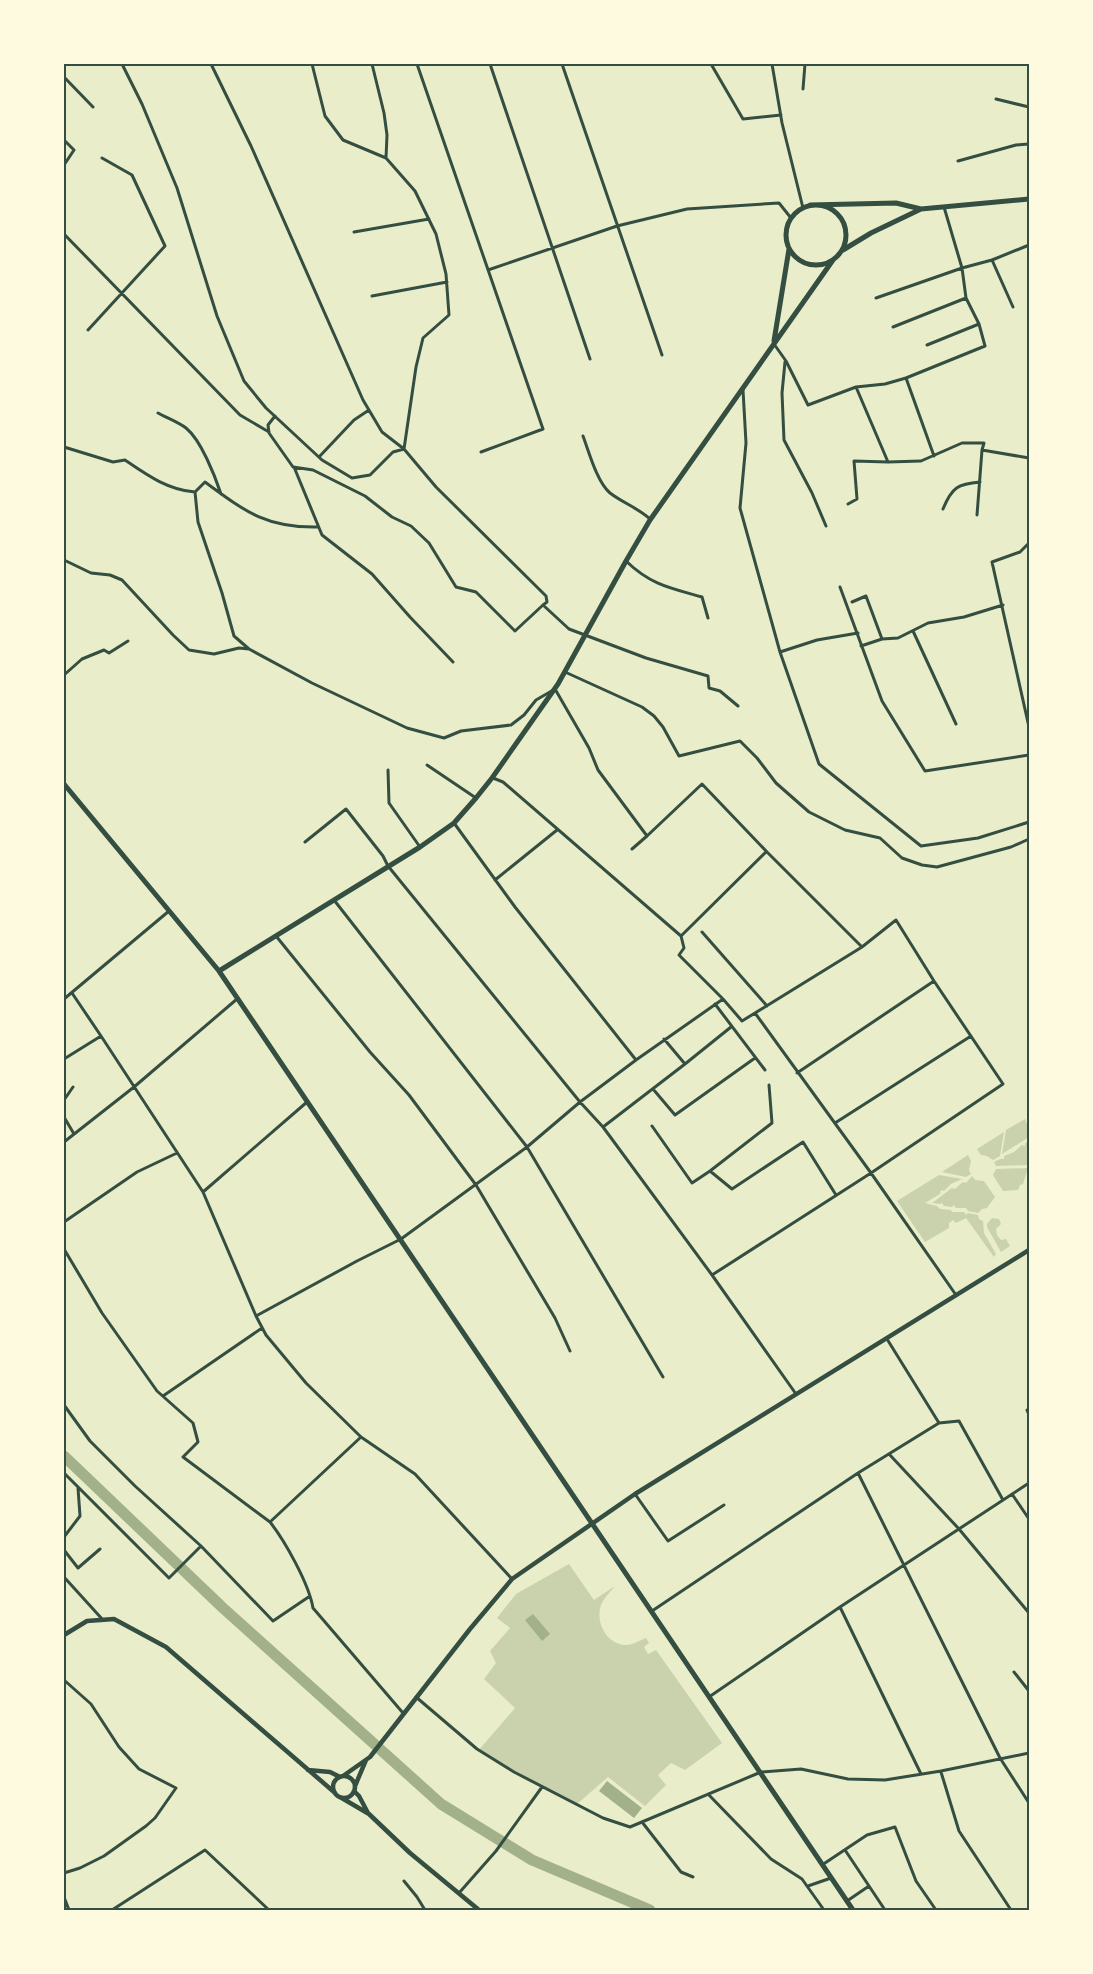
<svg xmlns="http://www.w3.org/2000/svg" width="1093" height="1974" font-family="Inter,sans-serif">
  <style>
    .green { fill: #cad2ad }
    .water { fill: #a3b18a }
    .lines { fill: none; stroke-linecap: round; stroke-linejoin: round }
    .river { stroke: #a3b18a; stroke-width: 11 }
    .minor { stroke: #344e41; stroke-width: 3 }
    .secondary { stroke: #344e41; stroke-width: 4.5 }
    .primary { stroke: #344e41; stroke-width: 5 }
    .neatline { fill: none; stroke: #344e41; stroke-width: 2 }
  </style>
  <rect width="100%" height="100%" fill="#e9edc9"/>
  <path class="green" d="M 1025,1119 L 1029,1128 L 1029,1137 L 1002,1154 L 1006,1130 Z
    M 1004,1132 L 1000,1156 L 993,1160 L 987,1156 L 981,1155 L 977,1149 Z
    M 1029,1141 L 1028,1165 L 996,1166 L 994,1162 L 1000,1159 L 1004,1159 L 1004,1156 L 1014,1152 L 1022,1145 L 1025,1146 L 1025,1143 Z
    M 968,1155 L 971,1161 L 969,1170 L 971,1174 L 966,1177 L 942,1172 Z
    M 1028,1168 L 1023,1184 L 1020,1185 L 1018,1190 L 1003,1191 L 993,1175 L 996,1169 Z
    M 939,1175 L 962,1179 L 951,1184 L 944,1191 L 941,1190 L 940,1194 L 925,1203 L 937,1206 L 940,1209 L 951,1210 L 952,1212 L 964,1212 L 966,1215 L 968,1213 L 978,1215 L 979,1219 L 983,1221 L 984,1233 L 996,1254 L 994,1257 L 966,1218 L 956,1223 L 953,1220 L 949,1223 L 949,1228 L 925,1242 L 897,1201 Z
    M 972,1176 L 975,1180 L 984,1181 L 995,1197 L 987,1208 L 982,1209 L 978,1213 L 968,1211 L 966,1208 L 956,1208 L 954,1205 L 952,1207 L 944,1206 L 942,1203 L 940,1204 L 932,1203 L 952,1188 L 955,1189 L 963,1182 L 966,1183 Z
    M 992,1218 L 999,1219 L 1001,1224 L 996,1229 L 997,1235 L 1001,1240 L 1006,1239 L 1010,1246 L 1001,1252 L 987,1227 L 987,1224 Z
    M 569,1564 L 594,1600 L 615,1586 C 611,1591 603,1599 601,1605 C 595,1623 607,1645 627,1645 C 633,1645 640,1640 646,1638 L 649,1643 L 644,1647 L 648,1654 L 656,1650 L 722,1743 L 685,1770 L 671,1763 L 658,1775 L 666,1785 L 645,1806 L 608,1777 L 576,1805 L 478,1751 L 515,1708 L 484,1679 L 496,1663 L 490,1651 L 510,1628 L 497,1618 L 516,1594 Z"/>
  <path class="water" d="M 533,1614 L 550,1634 L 542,1641 L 525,1620 Z
    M 607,1781 L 642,1808 L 634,1818 L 599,1791 Z"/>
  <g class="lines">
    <path class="river" d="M 64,1456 L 223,1608 L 441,1804 L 532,1860 L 650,1910"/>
    <path class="minor" d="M 122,64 L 142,104 L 177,188 L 217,316 L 244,381 L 266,408 L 322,460 L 352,478 L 370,475 L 393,452 L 404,449 L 416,367 L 423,338 L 449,315 L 446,274 L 436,234 L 415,191 L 386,158 L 387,135 L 384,113 L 372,64
      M 211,64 L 251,146 L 363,400 L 382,432 L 404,449 L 436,487 L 546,596 L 547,602 L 543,605 L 569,629 L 646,658 L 708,676 L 709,688 L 720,691 L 738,706
      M 312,64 L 325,116 L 343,140 L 386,158
      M 417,64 L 543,429 L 481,452
      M 490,64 L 590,359
      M 562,64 L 662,355
      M 711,64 L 743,119 L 781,115
      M 772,64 L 782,123 L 803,208
      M 64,77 L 93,107
      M 803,89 L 805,64
      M 996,99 L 1029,107
      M 64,140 L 74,150 L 64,165
      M 958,161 L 1016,145 L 1029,144
      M 354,232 L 429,219
      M 64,234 L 240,415 L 269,432
      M 992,260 L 1029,245
      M 488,270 L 617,226 L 687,209 L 779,203 L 791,218
      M 372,296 L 447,282
      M 876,298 L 962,268 L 944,207
      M 893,327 L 966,298 L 962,268 L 992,260 L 1013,307
      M 88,330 L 165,246 L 132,175 L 102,158
      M 774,344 L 786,361 L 808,405 L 856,387 L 885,384 L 906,378 L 934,456
      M 927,345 L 979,324 L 966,298
      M 785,362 L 782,393 L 784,440 L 812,493 L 826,526
      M 906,378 L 985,346 L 979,324
      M 856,387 L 888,462 L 921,461 L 962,443 L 984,443 L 982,450 L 1029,458
      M 743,390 L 746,443 L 740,508 L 780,652 L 819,764 L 921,846 L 978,838 L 1029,822
      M 158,413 C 167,418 178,422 186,428 C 201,440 215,476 221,494
      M 275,416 L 268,425 L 269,433 L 293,467 L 313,470 L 365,496 L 392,517 L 411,526 L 429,543 L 456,587 L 476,592 L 515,631 L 543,605
      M 583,436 C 589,452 597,482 610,493 C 623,503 638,508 650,519
      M 64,447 L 113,462 L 125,460 C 147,475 168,490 195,492
      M 319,457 L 354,420 L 369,410
      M 294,467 L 322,535 L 372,574 L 410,617 L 453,662
      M 848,504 L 857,499 L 854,461 L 888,462
      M 943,509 C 952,487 958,484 980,482
      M 977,515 L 982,450
      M 318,527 C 266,528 246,512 205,482 L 195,492 L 198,522 L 222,593 L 234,636 L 249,649 L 312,683 L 407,728 L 444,738 L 461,731 L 511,725 L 524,715 L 536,700 L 555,689 L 589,748 L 598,770 L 647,836 L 702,784 L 767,852 L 862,947
      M 1029,543 L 1020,552 L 992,562 L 1029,727
      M 64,560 L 91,573 L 110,575 L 122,580 L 173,635 L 189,650 L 214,654 L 239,648 L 249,649
      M 626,561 C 651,585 670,588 702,597 L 708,618
      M 840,587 L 882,701 L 925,771 L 1029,755
      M 852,602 L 866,596 L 882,639
      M 913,631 L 956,724
      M 861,646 L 882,639 L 898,638 L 928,623 L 964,617 L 1003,605
      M 780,652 L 817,640 L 858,633
      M 565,672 L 642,707 L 654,716 L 663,727 L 679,756 L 740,741 L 757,758 L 776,783 L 809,812 L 845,830 L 880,838 L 902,858 L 922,865 L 937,867 L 1011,847 L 1029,839
      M 64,675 L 82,659 L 104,650 L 109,653 L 128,641
      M 427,765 L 476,798
      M 388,770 L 389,803 L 420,847
      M 493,778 L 503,782 L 681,936 L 684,948 L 679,955 L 722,998
      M 454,823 L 515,907 L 636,1060
      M 305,842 L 346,809 L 383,856 L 388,866 L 580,1102 L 603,1127 L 712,1275 L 796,1394
      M 632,849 L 647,836
      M 495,880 L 557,830
      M 334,900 L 527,1147 L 663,1377
      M 702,932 L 767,1006
      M 276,936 L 370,1052 L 409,1095 L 476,1185 L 555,1318 L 570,1351
      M 681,936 L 766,852
      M 72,993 L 101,1036 L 203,1192 L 256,1316 L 266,1335 L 306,1383 L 361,1437 L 415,1474 L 512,1579
      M 64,999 L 169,911
      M 715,1004 L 765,1070
      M 64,1059 L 101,1036
      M 685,1064 L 731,1027
      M 797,1073 L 934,981
      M 653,1089 L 675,1115 L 755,1058
      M 64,1100 L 73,1087
      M 64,1117 L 74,1134
      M 835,1123 L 971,1036
      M 652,1126 L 692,1183 L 710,1171 L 732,1189 L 803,1142 L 836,1195
      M 603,1127 L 685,1064 L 664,1039
      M 64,1142 L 134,1087 L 237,999
      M 710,1171 L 772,1123 L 769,1085
      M 203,1192 L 307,1102
      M 64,1222 L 137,1172 L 177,1153
      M 64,1249 L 102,1313 L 157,1391 L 193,1423 L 198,1442 L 183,1457 L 270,1522 C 285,1541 309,1584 313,1608 L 403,1713
      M 712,1275 L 871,1173 L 1003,1084 L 934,981 L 896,920 L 862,947 L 755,1013
      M 256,1316 L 357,1261 L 401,1239 L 527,1147 L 580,1102 L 636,1060 L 723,999 L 742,1021 L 755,1013 L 871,1173 L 956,1295
      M 887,1339 L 939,1423
      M 163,1396 L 262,1328
      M 64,1405 L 90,1441 L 135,1486 L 201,1546 L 169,1578 L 64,1473
      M 1029,1409 L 1027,1410 L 1029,1415
      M 889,1454 L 959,1529 L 1029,1613
      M 858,1473 L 1000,1758 L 1029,1803
      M 635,1494 L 668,1541 L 724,1505
      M 1012,1494 L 1029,1519
      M 270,1522 L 361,1437
      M 64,1537 L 80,1516 L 78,1488
      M 201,1546 L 273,1621 L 310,1596
      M 64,1550 L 78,1568 L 100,1549
      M 64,1577 L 103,1620
      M 840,1607 L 921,1774
      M 652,1611 L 858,1473 L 939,1423 L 959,1421 L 1003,1500
      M 1014,1672 L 1029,1691
      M 64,1680 L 91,1704 L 119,1747 L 139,1769 L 176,1788 L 155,1818 L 146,1826 L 104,1856 L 80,1868 L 64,1873
      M 416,1697 L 477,1749 L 514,1772 L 603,1818 L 630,1827 L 761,1772 L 801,1769 L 848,1779 L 885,1780 L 941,1771 L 1029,1753
      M 709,1697 L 840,1607 L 1029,1483
      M 941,1772 L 959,1831 L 1011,1910
      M 708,1794 L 771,1859 L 802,1879 L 824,1910
      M 642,1822 L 681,1872 L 693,1877
      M 845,1850 L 885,1910
      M 822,1865 L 867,1835 L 895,1827 L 916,1881 L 936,1910
      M 404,1881 L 417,1897 L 425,1910
      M 808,1886 L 831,1878
      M 459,1893 L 496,1851 L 542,1787
      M 64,1897 L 69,1910
      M 847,1901 L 869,1886
      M 112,1910 L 205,1850 L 269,1910
      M 889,1910 L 892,1910"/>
    <path class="secondary" d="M 64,1635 L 87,1621 L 114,1619 L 166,1647 L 334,1792
      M 308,1770 L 330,1772 L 340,1777
      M 343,1776 L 370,1757 L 470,1629 L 512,1579 L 635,1494 L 1029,1250
      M333 1787a11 11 0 1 1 22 0a11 11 0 1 1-22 0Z
      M 355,1786 L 366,1760
      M 354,1791 L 359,1796 L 368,1813
      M 340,1797 L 369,1814 L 410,1853 L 479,1910"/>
    <path class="primary" d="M786 235a30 30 0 1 1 60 0a30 30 0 1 1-60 0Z
      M 810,205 L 896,203 L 921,209 L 1029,199
      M 843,250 L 871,233 L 921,209
      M 774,341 L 789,249
      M 64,784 L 219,971 L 853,1910
      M 219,971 L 420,847 L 454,823 L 476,798 L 492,778 L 558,684 L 626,561 L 650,520 L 833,260"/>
  </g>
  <rect width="1093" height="1974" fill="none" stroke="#fefae0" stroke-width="130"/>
  <rect x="65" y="65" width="963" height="1844" class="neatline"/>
</svg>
